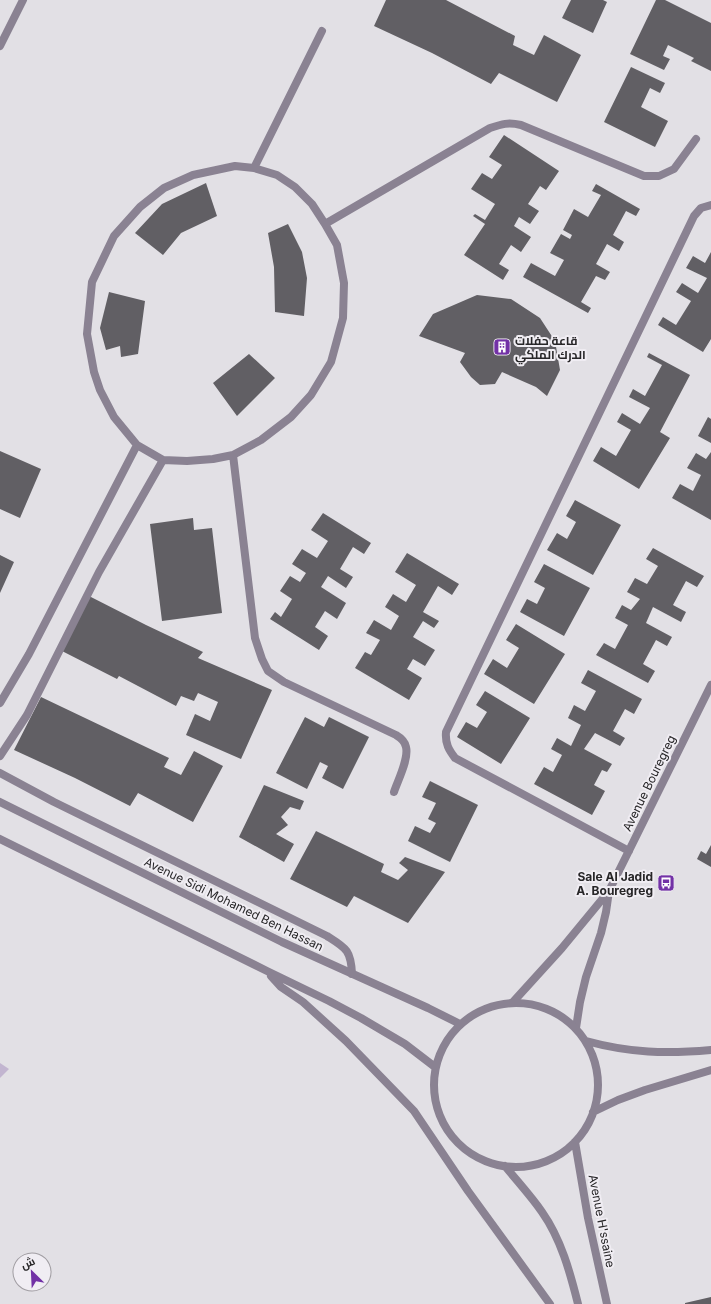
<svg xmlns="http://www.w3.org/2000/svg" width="711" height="1304" font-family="Inter,Cairo,sans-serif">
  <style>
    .green { fill: #c2b5d0 }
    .building { fill: #615f64 }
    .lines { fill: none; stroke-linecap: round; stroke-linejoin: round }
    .service { stroke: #8a8292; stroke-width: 8 }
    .minor { stroke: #8a8292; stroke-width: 8 }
    .tertiary { stroke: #8a8292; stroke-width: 8 }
    .labels { text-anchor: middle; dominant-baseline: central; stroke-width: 4; stroke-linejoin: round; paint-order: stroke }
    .poi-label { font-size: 12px; font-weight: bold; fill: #272628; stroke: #f0edf3; text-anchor: start }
    .street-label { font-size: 12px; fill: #272628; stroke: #f0edf3 }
  </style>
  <rect width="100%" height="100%" fill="#e2e0e5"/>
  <path class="green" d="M 0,1063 L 9,1069 L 0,1078 Z"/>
  <path class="building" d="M 386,0 L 446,0 L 515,36 L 513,45 L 534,55 L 544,35 L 581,55 L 557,102 L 499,73 L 491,84 L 432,53 L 374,26 Z
    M 571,0 L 603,0 L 607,2 L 593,33 L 562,18 Z
    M 656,0 L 665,0 L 711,23 L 711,71 L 691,61 L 694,58 L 668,45 L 663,56 L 670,59 L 664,70 L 630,54 Z
    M 631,67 L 665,83 L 660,93 L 650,88 L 641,107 L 668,121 L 655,147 L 604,122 Z
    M 504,135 L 559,171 L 546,190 L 540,186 L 528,204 L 539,211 L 530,224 L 519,217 L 514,226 L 531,237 L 521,252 L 511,245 L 499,264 L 509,270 L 503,280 L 464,255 L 485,224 L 473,216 L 475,214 L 485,220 L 495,204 L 471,189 L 482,173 L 492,179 L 502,165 L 489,157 Z
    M 206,183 L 217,216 L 181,233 L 163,255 L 135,233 L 162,204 Z
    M 596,184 L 640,209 L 636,216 L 626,211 L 613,235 L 624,242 L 619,251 L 607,244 L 596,264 L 610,272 L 605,280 L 596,276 L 581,302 L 591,308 L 588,313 L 523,277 L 531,263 L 555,276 L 564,260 L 550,253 L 561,234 L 570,239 L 572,235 L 563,230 L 574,209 L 588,217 L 601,195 L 592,191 Z
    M 288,224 L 302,252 L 307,278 L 304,316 L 275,312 L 274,267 L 268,233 Z
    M 711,252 L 711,339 L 703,352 L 658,325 L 663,317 L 676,325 L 691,301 L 676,292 L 682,283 L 698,293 L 707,278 L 686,268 L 693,256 L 705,263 Z
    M 109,292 L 145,301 L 138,354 L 121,357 L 120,346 L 106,350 L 100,328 Z
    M 477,295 L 511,299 L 540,318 L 555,341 L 560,370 L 547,396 L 536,387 L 502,372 L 495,384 L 480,385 L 471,377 L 460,362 L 465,353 L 419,336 L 433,314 Z
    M 649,353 L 690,375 L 660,432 L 670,438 L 639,489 L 593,461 L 601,447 L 616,456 L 631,430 L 617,422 L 622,413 L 640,424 L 650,408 L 629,397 L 633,389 L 645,396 L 662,365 L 647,357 Z
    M 249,354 L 275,378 L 237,416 L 213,383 Z
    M 708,417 L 711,419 L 711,443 L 698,436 Z
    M 0,451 L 41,469 L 20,518 L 0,509 Z
    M 711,452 L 711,520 L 672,498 L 680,484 L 693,491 L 701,475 L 687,468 L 696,453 L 706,459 Z
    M 575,500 L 621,525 L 593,575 L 547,550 L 557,533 L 567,539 L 576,522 L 566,516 Z
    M 323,513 L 371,543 L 364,554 L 353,547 L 340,569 L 353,577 L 346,588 L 328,576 L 321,587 L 346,603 L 337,619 L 325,611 L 315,627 L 328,636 L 319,650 L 270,619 L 275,612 L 281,617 L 292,599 L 280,591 L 290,576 L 300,582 L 306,573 L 292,564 L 302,549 L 317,558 L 328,541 L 311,530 Z
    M 193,518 L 194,530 L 212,528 L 222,613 L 162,621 L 150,524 Z
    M 653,548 L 704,576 L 697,587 L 686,581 L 673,605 L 686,612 L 681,622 L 653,607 L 646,623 L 672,637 L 667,646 L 656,640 L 643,664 L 655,671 L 648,683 L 596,655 L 604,643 L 615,649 L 628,625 L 615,618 L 622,605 L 631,610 L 640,599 L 627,592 L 635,578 L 647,584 L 658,566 L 646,559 Z
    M 407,553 L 459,584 L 452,595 L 438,586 L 423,612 L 439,621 L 434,628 L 423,621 L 413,637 L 435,650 L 425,666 L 413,659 L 407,669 L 422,678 L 409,700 L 355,668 L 365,652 L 371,655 L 380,640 L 366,633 L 374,620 L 391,630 L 399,616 L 385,607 L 393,594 L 406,602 L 416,585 L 395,572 Z
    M 0,555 L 14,562 L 0,593 Z
    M 544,564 L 590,588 L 564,636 L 520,612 L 527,599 L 537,604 L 545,588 L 534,582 Z
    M 89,596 L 146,625 L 203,652 L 198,658 L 272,690 L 241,759 L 186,735 L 195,714 L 210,721 L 218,702 L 198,693 L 194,701 L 181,696 L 176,706 L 119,676 L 117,679 L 60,650 Z
    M 516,624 L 565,654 L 534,704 L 484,674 L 493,659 L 507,668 L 519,648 L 506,640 Z
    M 588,670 L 642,699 L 634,714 L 625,709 L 613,731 L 625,738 L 620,746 L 595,733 L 584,749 L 612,764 L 607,772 L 602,770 L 594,785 L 605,791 L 592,815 L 534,784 L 544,767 L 553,772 L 562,755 L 551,749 L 557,738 L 571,746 L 581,725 L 568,718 L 574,705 L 585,711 L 596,691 L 581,683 Z
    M 485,691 L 530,718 L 501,764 L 457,737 L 466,722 L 477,728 L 487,712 L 476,705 Z
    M 41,697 L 169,758 L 164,767 L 181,775 L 194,751 L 223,766 L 193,822 L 138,793 L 130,806 L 75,778 L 14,750 Z
    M 305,717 L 324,727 L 329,717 L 369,737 L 343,789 L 322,778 L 328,766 L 320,762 L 307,789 L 276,773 Z
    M 430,781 L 478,805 L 450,862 L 408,841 L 415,826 L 430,833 L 436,823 L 428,819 L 436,803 L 422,797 Z
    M 264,785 L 304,801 L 300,810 L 290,807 L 281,817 L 288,825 L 276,834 L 294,844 L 284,862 L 239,837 Z
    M 316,831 L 384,864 L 381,872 L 398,880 L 408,870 L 399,863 L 405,857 L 445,872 L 408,923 L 354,896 L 347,907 L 290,879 Z
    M 711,845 L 711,867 L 697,859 L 701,851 L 706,854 Z
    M 711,1297 L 711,1304 L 685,1304 L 685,1303 Z"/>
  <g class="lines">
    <path class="service" d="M 0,773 L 54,802 L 327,936 C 346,948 351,950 352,974"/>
    <path class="minor" d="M 0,46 L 23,0
      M 235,166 L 254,168 L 277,175 L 295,187 L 312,204 L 325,224 L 337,245 L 344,283 L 343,318 L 331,362 L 311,395 L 291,417 L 261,440 L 233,455 L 213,459 L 187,461 L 163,460 L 137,445 L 114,417 L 100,390 L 94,372 L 87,334 L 92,282 L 114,236 L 140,207 L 164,188 L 193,175 Z
      M 254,168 L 322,31
      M 325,224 L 490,128 C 502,124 508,122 521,125 L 644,176 L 659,176 L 674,169 L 696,139
      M 233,455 L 255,638 L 262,659 L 268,671 L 284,682 L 396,735 C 401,738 405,741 406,747 C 409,759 398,780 394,792
      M 0,703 L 29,654 L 137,445
      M 0,756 L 27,715 L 99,572 L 163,460
      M 629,851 L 455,758 C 449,750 445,744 446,732 L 694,216 L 701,208 L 711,205
      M 513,1002 L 562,948 L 609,891 L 711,685
      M 576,1028 L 580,1002 L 586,977 L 601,933 L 606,912 L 609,891"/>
    <path class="tertiary" d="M 0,802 L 282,942 L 428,1008 L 460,1024
      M 0,839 L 267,971 L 329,1001 L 361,1018 L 405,1044 L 435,1067
      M 271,976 L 281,987 L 303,1002 L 346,1041 L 414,1111 L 468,1191 L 550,1304
      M434 1085a82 82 0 1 1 164 0a82 82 0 1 1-164 0Z
      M 586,1041 C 630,1053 666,1054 711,1050
      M 593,1112 L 618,1100 L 645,1090 L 711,1070
      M 575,1142 L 588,1218 L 607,1304
      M 505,1166 C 517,1181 531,1196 542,1212 C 561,1239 570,1272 578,1304"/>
  </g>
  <defs>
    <g id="building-square" transform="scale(0.9)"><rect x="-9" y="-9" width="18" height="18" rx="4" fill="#7231a6" stroke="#f0edf3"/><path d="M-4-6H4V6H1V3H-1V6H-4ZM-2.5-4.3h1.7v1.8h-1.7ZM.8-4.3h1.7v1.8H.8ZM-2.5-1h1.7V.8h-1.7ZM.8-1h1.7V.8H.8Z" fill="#fff"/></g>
    <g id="bus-square" transform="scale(0.9)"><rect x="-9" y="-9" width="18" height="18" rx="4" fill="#7231a6" stroke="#f0edf3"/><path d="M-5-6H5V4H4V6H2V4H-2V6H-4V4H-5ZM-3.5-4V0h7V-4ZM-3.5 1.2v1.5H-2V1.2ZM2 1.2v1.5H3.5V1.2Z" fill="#fff"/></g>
  </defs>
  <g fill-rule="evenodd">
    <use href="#building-square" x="502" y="347"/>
    <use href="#bus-square" x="666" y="883"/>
  </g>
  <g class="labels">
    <g class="poi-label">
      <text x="515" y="340">قاعة حفلات<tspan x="515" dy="14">الدرك الملكي</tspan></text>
      <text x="653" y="876" text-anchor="end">Sale Al Jadid<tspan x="653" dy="14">A. Bouregreg</tspan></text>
    </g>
    <g class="street-label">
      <text transform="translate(649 783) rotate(-64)">Avenue Bouregreg</text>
      <text transform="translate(234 904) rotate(26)">Avenue Sidi Mohamed Ben Hassan</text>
      <text transform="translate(602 1221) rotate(79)">Avenue H'ssaine</text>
    </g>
  </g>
  <g transform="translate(32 1272) rotate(336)"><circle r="19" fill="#f0edf3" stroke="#a09da2"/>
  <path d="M0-3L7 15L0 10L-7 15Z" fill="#7231a6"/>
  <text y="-6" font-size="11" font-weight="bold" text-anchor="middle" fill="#272628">ش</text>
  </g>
</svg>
